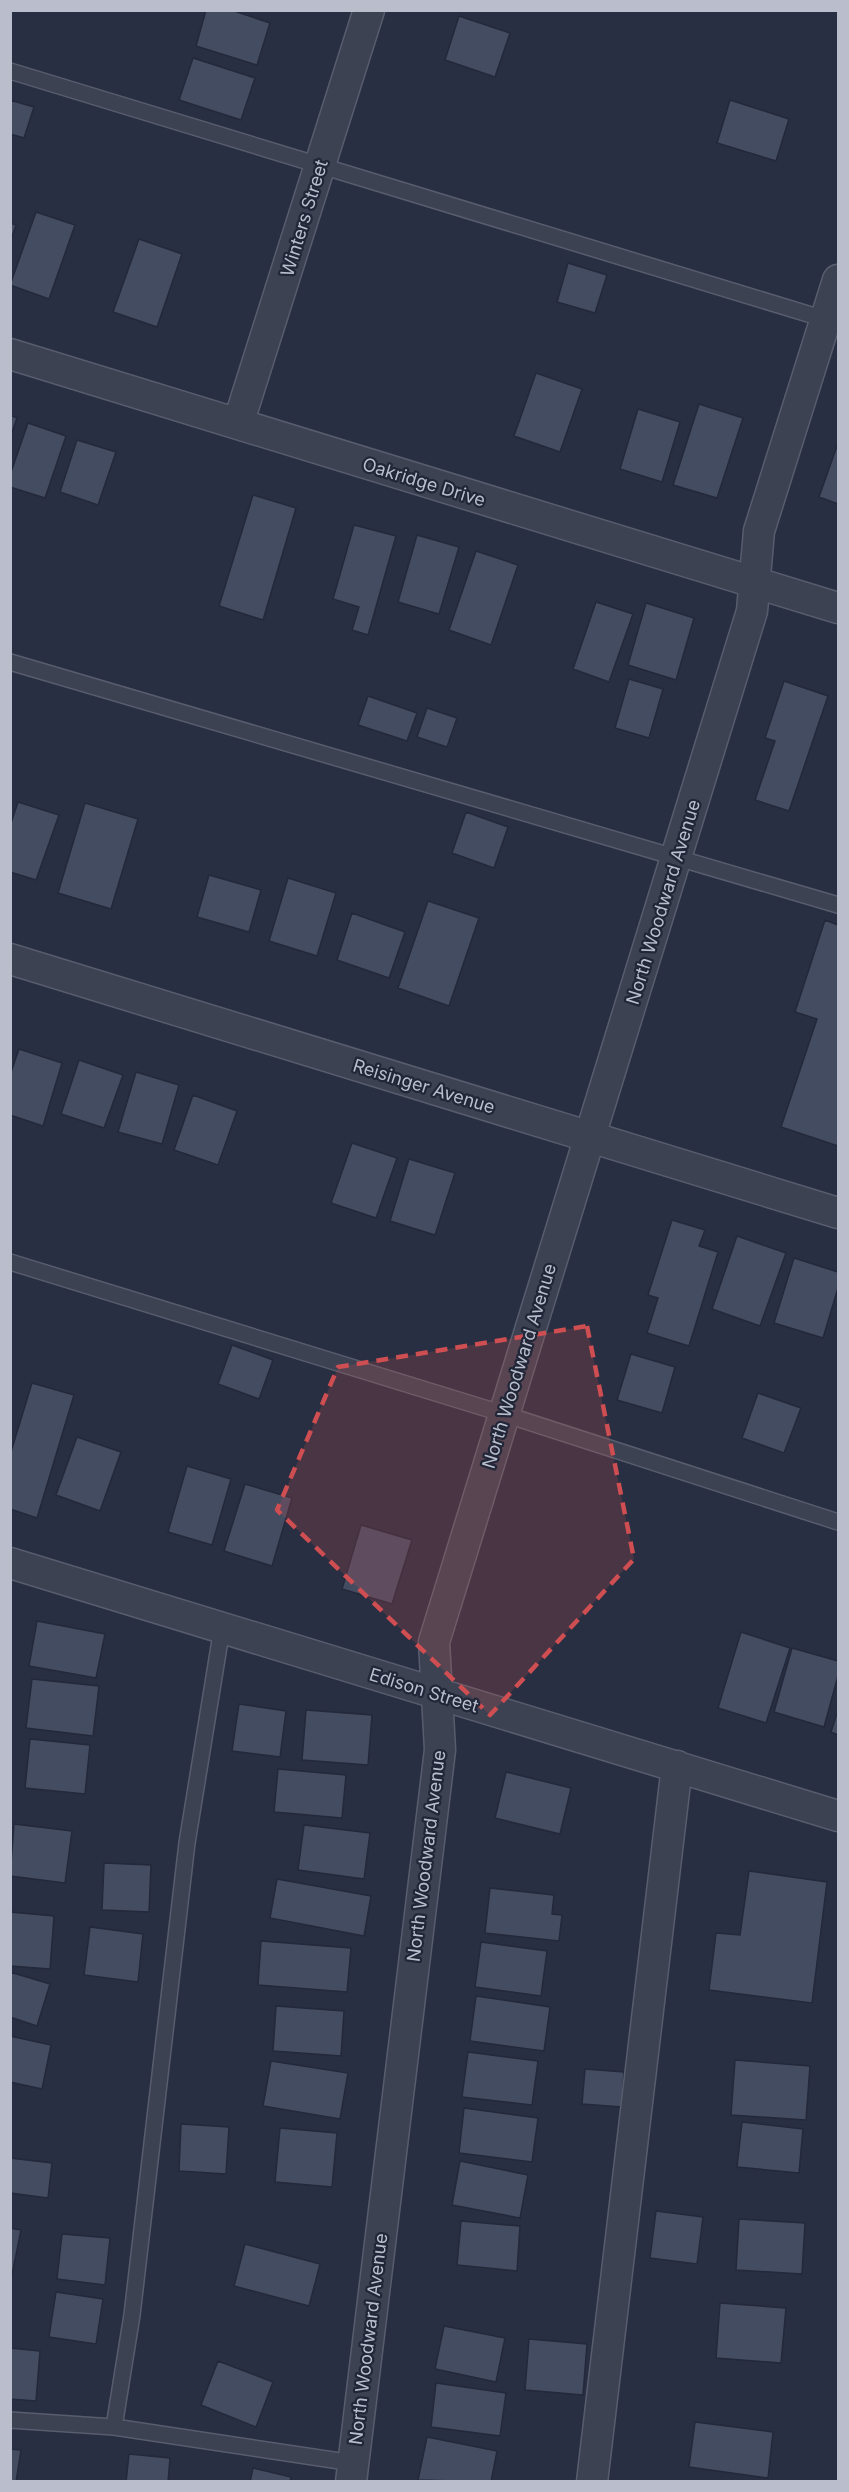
<svg xmlns="http://www.w3.org/2000/svg" width="849" height="2492" font-family="Inter,sans-serif">
  <style>
    .building { fill: #444c62; stroke: #23293a; stroke-width: 1.5 }
    .lines { fill: none; stroke-linecap: round; stroke-linejoin: round }
    .service-casing { stroke: #585d6d; stroke-width: 18 }
    .minor-casing { stroke: #585d6d; stroke-width: 33 }
    .service { stroke: #3d4252; stroke-width: 15 }
    .minor { stroke: #3d4252; stroke-width: 30 }
    .marked { fill: #cf4e51; fill-opacity: 0.2; stroke: #cf4e51; stroke-width: 4.5; stroke-dasharray: 12 8; stroke-linejoin: round }
    .labels { text-anchor: middle; dominant-baseline: central; stroke-width: 4.5; stroke-linejoin: round; paint-order: stroke }
    .street-label { font-size: 18px; fill: #babecc; stroke: #212738 }
  </style>
  <rect width="100%" height="100%" fill="#282f42"/>
  <path class="building" d="M 206,10 L 231,10 L 270,23 L 257,65 L 196,46 Z
    M 459,16 L 510,33 L 495,77 L 445,60 Z
    M 193,58 L 255,78 L 241,120 L 179,100 Z
    M 10,100 L 34,107 L 24,138 L 10,134 Z
    M 730,100 L 789,119 L 776,161 L 717,143 Z
    M 36,212 L 75,225 L 49,299 L 10,285 Z
    M 10,223 L 16,225 L 10,243 Z
    M 139,239 L 182,254 L 157,327 L 113,312 Z
    M 568,263 L 607,275 L 595,313 L 557,302 Z
    M 536,373 L 582,389 L 560,452 L 514,436 Z
    M 699,404 L 743,418 L 717,498 L 673,485 Z
    M 638,409 L 680,422 L 662,482 L 620,469 Z
    M 10,415 L 17,418 L 10,438 Z
    M 28,423 L 66,436 L 45,498 L 10,487 L 10,475 Z
    M 77,440 L 116,452 L 98,505 L 60,492 Z
    M 838,443 L 838,504 L 819,497 Z
    M 253,495 L 296,508 L 263,620 L 219,606 Z
    M 354,525 L 396,536 L 368,635 L 352,630 L 359,607 L 333,599 Z
    M 417,535 L 459,547 L 439,614 L 398,602 Z
    M 476,551 L 518,565 L 491,645 L 449,630 Z
    M 596,602 L 633,614 L 609,682 L 573,669 Z
    M 646,603 L 694,618 L 676,680 L 628,665 Z
    M 629,679 L 663,689 L 649,738 L 615,728 Z
    M 784,681 L 828,696 L 789,811 L 755,800 L 775,741 L 765,738 Z
    M 368,696 L 417,713 L 407,741 L 358,725 Z
    M 427,708 L 457,718 L 447,747 L 417,737 Z
    M 18,802 L 59,815 L 36,880 L 10,872 L 10,826 Z
    M 85,803 L 138,819 L 111,909 L 58,893 Z
    M 466,812 L 508,827 L 494,868 L 452,853 Z
    M 209,875 L 261,890 L 249,932 L 197,917 Z
    M 288,878 L 336,893 L 317,956 L 269,941 Z
    M 428,901 L 479,918 L 449,1006 L 398,988 Z
    M 352,913 L 405,932 L 389,978 L 337,960 Z
    M 825,920 L 838,925 L 838,1146 L 781,1127 L 817,1019 L 795,1012 Z
    M 19,1049 L 62,1063 L 43,1126 L 10,1115 L 10,1075 Z
    M 79,1060 L 123,1075 L 104,1128 L 61,1114 Z
    M 136,1072 L 179,1085 L 162,1144 L 118,1132 Z
    M 193,1095 L 237,1111 L 218,1165 L 174,1150 Z
    M 352,1143 L 397,1158 L 376,1218 L 331,1203 Z
    M 409,1159 L 455,1173 L 435,1235 L 390,1221 Z
    M 672,1220 L 705,1230 L 699,1246 L 718,1252 L 689,1346 L 647,1333 L 658,1298 L 648,1295 Z
    M 737,1236 L 786,1253 L 760,1326 L 712,1309 Z
    M 794,1258 L 838,1272 L 838,1288 L 823,1338 L 774,1323 Z
    M 232,1345 L 273,1360 L 259,1399 L 218,1384 Z
    M 631,1354 L 675,1367 L 662,1413 L 617,1400 Z
    M 32,1383 L 74,1395 L 37,1518 L 10,1509 L 10,1455 Z
    M 758,1393 L 801,1408 L 784,1453 L 742,1438 Z
    M 77,1437 L 121,1452 L 100,1511 L 56,1495 Z
    M 187,1466 L 231,1479 L 212,1545 L 168,1532 Z
    M 245,1484 L 292,1498 L 272,1566 L 224,1551 Z
    M 361,1525 L 412,1540 L 392,1604 L 342,1589 Z
    M 37,1621 L 105,1634 L 96,1678 L 29,1666 Z
    M 741,1632 L 790,1648 L 766,1723 L 718,1708 Z
    M 792,1648 L 838,1661 L 838,1676 L 824,1727 L 774,1712 Z
    M 32,1679 L 99,1686 L 93,1736 L 26,1728 Z
    M 239,1704 L 286,1711 L 280,1757 L 232,1751 Z
    M 306,1710 L 372,1715 L 368,1765 L 302,1760 Z
    M 838,1710 L 838,1735 L 831,1732 Z
    M 30,1739 L 90,1745 L 85,1794 L 25,1788 Z
    M 278,1769 L 346,1775 L 342,1818 L 274,1812 Z
    M 506,1772 L 571,1788 L 560,1834 L 495,1818 Z
    M 14,1824 L 72,1831 L 65,1883 L 10,1876 Z
    M 304,1825 L 370,1833 L 364,1879 L 298,1870 Z
    M 104,1863 L 151,1865 L 149,1912 L 102,1910 Z
    M 749,1871 L 827,1882 L 812,2003 L 709,1990 L 716,1933 L 740,1935 Z
    M 277,1879 L 371,1896 L 364,1936 L 270,1918 Z
    M 490,1888 L 554,1895 L 552,1914 L 562,1915 L 559,1941 L 485,1933 Z
    M 10,1912 L 54,1916 L 50,1969 L 10,1966 Z
    M 90,1927 L 143,1934 L 138,1982 L 84,1975 Z
    M 261,1941 L 351,1948 L 347,1992 L 258,1985 Z
    M 481,1942 L 547,1951 L 541,1996 L 475,1987 Z
    M 10,1972 L 50,1984 L 37,2026 L 10,2017 Z
    M 476,1996 L 550,2007 L 544,2051 L 470,2041 Z
    M 276,2006 L 344,2011 L 341,2056 L 273,2051 Z
    M 10,2036 L 51,2045 L 42,2089 L 10,2082 Z
    M 468,2052 L 538,2061 L 532,2105 L 462,2097 Z
    M 735,2060 L 810,2066 L 806,2120 L 731,2115 Z
    M 271,2061 L 348,2073 L 340,2119 L 263,2106 Z
    M 585,2069 L 624,2072 L 622,2107 L 582,2104 Z
    M 464,2108 L 538,2118 L 532,2162 L 459,2153 Z
    M 742,2122 L 803,2129 L 799,2173 L 737,2167 Z
    M 181,2124 L 229,2127 L 226,2174 L 179,2171 Z
    M 280,2128 L 337,2133 L 332,2187 L 275,2182 Z
    M 10,2158 L 52,2163 L 48,2198 L 10,2193 Z
    M 460,2161 L 528,2175 L 520,2218 L 452,2205 Z
    M 656,2211 L 703,2217 L 697,2264 L 650,2258 Z
    M 739,2219 L 805,2223 L 802,2274 L 736,2270 Z
    M 461,2221 L 520,2226 L 517,2271 L 457,2265 Z
    M 10,2228 L 21,2230 L 11,2280 L 10,2280 Z
    M 62,2234 L 110,2238 L 105,2285 L 57,2279 Z
    M 245,2244 L 320,2264 L 309,2306 L 234,2286 Z
    M 56,2292 L 103,2299 L 96,2344 L 49,2337 Z
    M 720,2303 L 786,2308 L 781,2363 L 716,2358 Z
    M 444,2326 L 505,2338 L 496,2382 L 435,2369 Z
    M 529,2339 L 587,2344 L 583,2395 L 525,2390 Z
    M 10,2348 L 40,2351 L 36,2401 L 10,2399 Z
    M 218,2361 L 273,2382 L 256,2427 L 201,2405 Z
    M 436,2383 L 506,2393 L 500,2436 L 431,2427 Z
    M 695,2422 L 773,2432 L 768,2478 L 689,2467 Z
    M 427,2437 L 497,2451 L 491,2482 L 418,2480 Z
    M 10,2449 L 21,2450 L 16,2482 L 10,2482 Z
    M 129,2454 L 170,2458 L 168,2482 L 126,2482 Z
    M 253,2468 L 291,2477 L 290,2482 L 250,2482 Z"/>
  <g class="lines">
    <g class="service-casing">
      <path id="service" d="M 10,71 L 831,321
        M 10,662 L 838,905
        M 10,1262 L 504,1414 L 838,1522
        M 10,2420 L 114,2427 L 353,2463
        M 114,2427 L 132,2315 L 187,1843 L 222,1628"/>
    </g>
    <g class="minor-casing">
      <path id="minor" d="M 10,354 L 838,608
        M 238,424 L 369,10
        M 10,959 L 838,1213
        M 10,1563 L 838,1816
        M 351,2482 L 440,1750 L 434,1642 L 752,611 L 759,531 L 838,280
        M 592,2482 L 677,1766"/>
    </g>
    <use href="#service" class="service"/>
    <use href="#minor" class="minor"/>
  </g>
  <path class="marked" d="M 587,1326 L 634,1559 L 490,1715 L 277,1510 L 338,1367 Z"/>
  <g class="labels">
    <g class="street-label">
      <text transform="translate(304 218) rotate(-73)">Winters Street</text>
      <text transform="translate(424 482) rotate(17)">Oakridge Drive</text>
      <text transform="translate(663 902) rotate(-73)">North Woodward Avenue</text>
      <text transform="translate(424 1086) rotate(17)">Reisinger Avenue</text>
      <text transform="translate(519 1366) rotate(-73)">North Woodward Avenue</text>
      <text transform="translate(424 1690) rotate(17)">Edison Street</text>
      <text transform="translate(426 1856) rotate(-83)">North Woodward Avenue</text>
      <text transform="translate(368 2339) rotate(-83)">North Woodward Avenue</text>
    </g>
  </g>
  <rect width="849" height="2492" fill="none" stroke="#babecc" stroke-width="24"/>
</svg>
